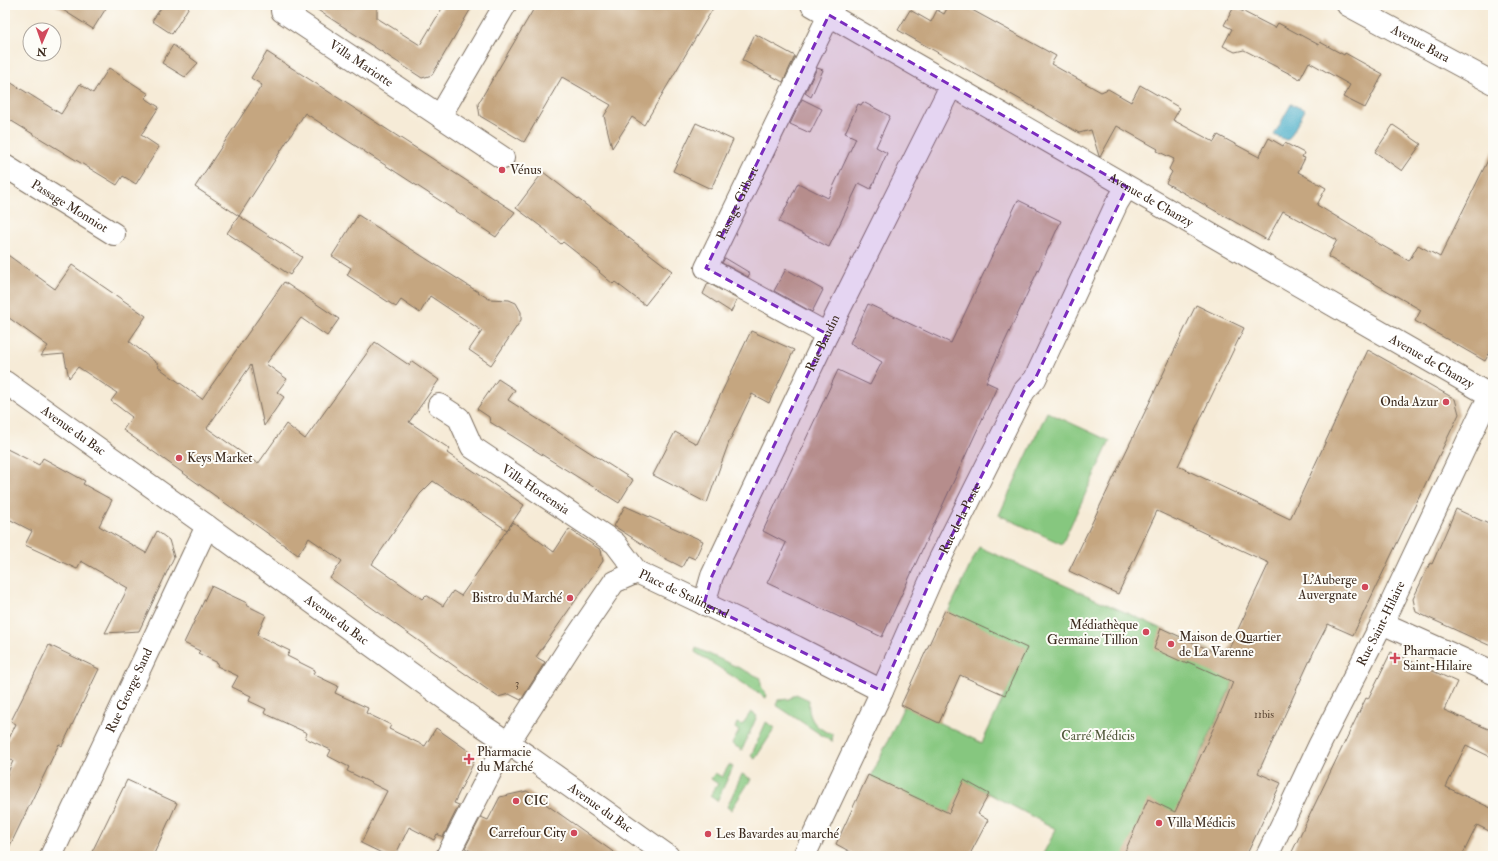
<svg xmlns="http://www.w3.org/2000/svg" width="1498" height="861" font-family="'IM FELL Double Pica',serif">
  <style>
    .green { fill: #86c77f; stroke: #60784e }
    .water { fill: #49adc8; stroke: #426c73 }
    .building { fill: #c5a680; fill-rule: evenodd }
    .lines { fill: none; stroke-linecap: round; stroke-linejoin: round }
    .street-casing { stroke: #7c6e5f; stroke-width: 24 }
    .secondary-casing { stroke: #7c6e5f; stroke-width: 24 }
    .street { stroke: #fff; stroke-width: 22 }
    .secondary { stroke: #fff; stroke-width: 22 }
    .marked { fill: #7b2cbf; fill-opacity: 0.2; stroke: #7b2cbf; stroke-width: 3; stroke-dasharray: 8 5; stroke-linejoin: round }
    .poi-dot { fill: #d1495b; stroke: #fdfcf7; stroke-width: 1.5 }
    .labels { text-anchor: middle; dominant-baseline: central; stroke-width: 4; stroke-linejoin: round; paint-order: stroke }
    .number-label { font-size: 11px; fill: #5e4936 }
    .street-label { font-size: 13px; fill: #3b2a1e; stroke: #fdfcf7 }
    .poi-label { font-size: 13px; fill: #3b2a1e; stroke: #fdfcf7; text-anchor: start }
    .park-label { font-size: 13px; fill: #52593b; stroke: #fdfcf7 }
  </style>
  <rect width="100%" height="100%" fill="#fdfcf7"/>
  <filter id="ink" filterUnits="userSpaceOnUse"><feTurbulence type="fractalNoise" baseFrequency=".025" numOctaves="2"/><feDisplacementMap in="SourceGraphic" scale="8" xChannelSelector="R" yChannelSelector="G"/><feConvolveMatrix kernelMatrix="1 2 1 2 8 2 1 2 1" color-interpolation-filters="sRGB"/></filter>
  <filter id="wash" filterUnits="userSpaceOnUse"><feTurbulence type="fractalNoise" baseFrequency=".012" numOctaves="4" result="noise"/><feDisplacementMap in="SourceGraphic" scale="16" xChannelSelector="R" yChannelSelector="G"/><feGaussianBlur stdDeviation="0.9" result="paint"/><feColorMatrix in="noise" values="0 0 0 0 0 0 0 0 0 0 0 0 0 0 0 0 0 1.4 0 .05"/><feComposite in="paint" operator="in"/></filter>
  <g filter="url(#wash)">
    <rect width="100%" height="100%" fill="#f6ebd7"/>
    <path class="green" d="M 1047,412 L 1110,441 L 1062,544 L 999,515 Z
      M 979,547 L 1241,664 L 1187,786 L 1191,856 L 1042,856 L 1056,829 L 965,781 L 949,813 L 871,777 L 904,706 L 982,743 L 1026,649 L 948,612 Z
      M 696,648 L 761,678 C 760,685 762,690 767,695 L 766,698 L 695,652 Z
      M 796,694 L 809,700 C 807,719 816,729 833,734 L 832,742 L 776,705 L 778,700 L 789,699 Z
      M 751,712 L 757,716 L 742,750 L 732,744 L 739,731 L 735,728 L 737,723 L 742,725 Z
      M 766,722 L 775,728 L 755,759 L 751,756 Z
      M 729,765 L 733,767 L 717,801 L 710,796 L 718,784 L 711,779 L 715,773 L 722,777 Z
      M 742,774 L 751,779 L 731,810 L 727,807 Z"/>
    <path class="water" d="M 1291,104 L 1305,110 L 1289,139 L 1286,140 L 1274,135 Z"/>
    <g id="blocks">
      <path class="building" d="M 55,5 L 108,5 L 93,29 Z
        M 163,5 L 190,5 L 172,34 L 152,21 Z
        M 310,5 L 377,5 L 377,18 L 420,45 L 444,5 L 473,5 L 432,75 L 422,78 Z
        M 536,5 L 715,5 L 644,125 L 632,117 L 612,148 L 604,116 L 611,105 L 562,77 L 524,142 L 480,116 L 478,104 Z
        M 949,5 L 963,5 L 1056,56 L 1051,64 L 1101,92 L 1108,89 L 1131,102 L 1140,85 L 1180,108 L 1173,120 L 1214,142 L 1218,135 L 1259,157 L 1269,138 L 1283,146 L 1285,143 L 1304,153 L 1302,157 L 1305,158 L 1298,172 L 1326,188 L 1317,205 L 1375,240 L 1374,241 L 1409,261 L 1418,245 L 1440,257 L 1493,150 L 1493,346 L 1485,361 L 1415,321 L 1421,310 L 1328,257 L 1337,240 L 1283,211 L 1267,240 L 1166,183 L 1172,172 L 1169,169 L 1174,159 L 1157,151 L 1158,149 L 1117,126 L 1100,157 L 1099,156 L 1091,130 L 1079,133 L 898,30 L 910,10 L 931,22 L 937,10 L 944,14 Z
        M 1234,7 L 1275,28 L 1278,23 L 1319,45 L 1320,42 L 1344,55 L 1345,53 L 1383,74 L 1365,108 L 1343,97 L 1350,85 L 1309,62 L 1300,79 L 1244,50 L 1235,52 L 1223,46 L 1232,29 L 1224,25 Z
        M 755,34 L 795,56 L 783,82 L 742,60 Z
        M 173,45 L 198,63 L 185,77 L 162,63 Z
        M 267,52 L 467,181 L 515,212 L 496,237 L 305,113 L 239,216 L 195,187 L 262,85 L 251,78 Z
        M 109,68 L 149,94 L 145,98 L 159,107 L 141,135 L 159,147 L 136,184 L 123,176 L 117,185 L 5,117 L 5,79 L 61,114 L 80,84 L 93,93 Z
        M 817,68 L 823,70 L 811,97 L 805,93 Z
        M 802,99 L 822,109 L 810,133 L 790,124 Z
        M 863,102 L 890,116 L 876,147 L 887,153 L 871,189 L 859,183 L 829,247 L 779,222 L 798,183 L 828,198 L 856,138 L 845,133 L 858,104 L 861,105 Z
        M 696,123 L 733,140 L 711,189 L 673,171 Z
        M 1393,125 L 1421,144 L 1402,171 L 1375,152 Z
        M 543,172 L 672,271 L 645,305 L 615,282 L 613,284 L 599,272 L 600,271 L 563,242 L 561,244 L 547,232 L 547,231 L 516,208 Z
        M 1018,200 L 1061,221 L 986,382 L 997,387 L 882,637 L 767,583 L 786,543 L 763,531 L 838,370 L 870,385 L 882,362 L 850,343 L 868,304 L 951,343 Z
        M 358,215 L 489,299 L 509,300 L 516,303 L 521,312 L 521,320 L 491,365 L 469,350 L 482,331 L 430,296 L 420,313 L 401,300 L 396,307 L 347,275 L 351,268 L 332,256 Z
        M 239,216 L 302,257 L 290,275 L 227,233 Z
        M 5,253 L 55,289 L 72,265 L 146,316 L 129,341 L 159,365 L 158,367 L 202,399 L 284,282 L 339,319 L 327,336 L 301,318 L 266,364 L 287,379 L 277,392 L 284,397 L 264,426 L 251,365 L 207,428 L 258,464 L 286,424 L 305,439 L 375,342 L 409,365 L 412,361 L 439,380 L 409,422 L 450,449 L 447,453 L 524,505 L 507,530 L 513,522 L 554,552 L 569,529 L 601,550 L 603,561 L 536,657 L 545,662 L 521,700 L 509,694 L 498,697 L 330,578 L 342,561 L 309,538 L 298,555 L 123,430 L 132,417 L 111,401 L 117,393 L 78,367 L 69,378 L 64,354 L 41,356 L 48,346 L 5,315 ZM 433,481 L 507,530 L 461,596 L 453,591 L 443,606 L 426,595 L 422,599 L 372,564 L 420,494 Z
        M 725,258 L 750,273 L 748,277 L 722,263 Z
        M 786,269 L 823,290 L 812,312 L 774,291 Z
        M 708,283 L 737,299 L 731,312 L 703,294 Z
        M 1196,305 L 1244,328 L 1178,466 L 1290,519 L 1368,350 L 1455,399 L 1459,414 L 1353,635 L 1328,624 L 1316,647 L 1258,773 L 1281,783 L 1246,856 L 1123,856 L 1148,799 L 1175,812 L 1223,707 L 1233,682 L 1188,662 L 1187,664 L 1154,649 L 1161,628 L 1225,657 L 1269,563 L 1157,511 L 1118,594 L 1069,571 Z
        M 751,331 L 794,350 L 769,403 L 752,394 L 729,442 L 707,503 L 653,475 L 675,432 L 697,444 Z
        M 498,379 L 515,390 L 508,400 L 633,480 L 619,503 L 490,422 L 489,417 L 477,409 Z
        M 5,448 L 39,465 L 43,458 L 85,481 L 83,484 L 112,500 L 99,526 L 146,553 L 157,531 L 169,540 L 174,557 L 139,631 L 105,633 L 128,588 L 81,561 L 77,569 L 25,545 L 32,531 L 5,517 Z
        M 625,506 L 703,541 L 695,559 L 688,556 L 682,567 L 664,558 L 614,526 Z
        M 1456,509 L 1493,526 L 1493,647 L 1416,612 L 1413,599 L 1430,563 L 1432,564 Z
        M 211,586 L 247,603 L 246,605 L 266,615 L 257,635 L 290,651 L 287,656 L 315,670 L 313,674 L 338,686 L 335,693 L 368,708 L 366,713 L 391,725 L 389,729 L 425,746 L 436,728 L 470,752 L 474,762 L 454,803 L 459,805 L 443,837 L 437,834 L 434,840 L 409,827 L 395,856 L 388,856 L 361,843 L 387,791 L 347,771 L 349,767 L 328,756 L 331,750 L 305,738 L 307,733 L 264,713 L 266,709 L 249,701 L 251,696 L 232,687 L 238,676 L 217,666 L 218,663 L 198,653 L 200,651 L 184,643 Z
        M 945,610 L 1027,648 L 1005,695 L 960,675 L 939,723 L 901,705 Z
        M 49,645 L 99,669 L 62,746 L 59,744 L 5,856 L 5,779 L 13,761 L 5,757 L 5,747 L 16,724 L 11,721 Z
        M 1391,652 L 1457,682 L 1444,710 L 1493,731 L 1493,758 L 1466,745 L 1446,787 L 1493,809 L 1493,833 L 1477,825 L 1462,856 L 1290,856 L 1366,698 L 1368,699 Z
        M 868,775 L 949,813 L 964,780 L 989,794 L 978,814 L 988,820 L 969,856 L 858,856 L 836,844 Z
        M 127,780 L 177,803 L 153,856 L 90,856 Z
        M 527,791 L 557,812 L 619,856 L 481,856 L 465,848 L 481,817 L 488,820 L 500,797 Z"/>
    </g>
  </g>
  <g filter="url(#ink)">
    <use href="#blocks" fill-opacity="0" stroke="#7c6e5f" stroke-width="1"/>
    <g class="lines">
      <g class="street-casing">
        <g id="street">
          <path id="s1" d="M 290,5 L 282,11 L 440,116 L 505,5"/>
          <path id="s2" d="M 812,5 L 1493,397"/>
          <path id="s3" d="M 1348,5 L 1493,83"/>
          <path d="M 440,116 L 503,158"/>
          <path id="s4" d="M 5,166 L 114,234"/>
          <path id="s5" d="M 827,334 L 706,268 L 834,5"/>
          <path id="s6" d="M 439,405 L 459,418 L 472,447 L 615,543 L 637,572"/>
          <path id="s7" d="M 704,604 L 712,576 L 827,334 L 951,86"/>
          <path d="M 1382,623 L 1493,673"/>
          <path id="s8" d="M 51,856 L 207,526"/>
          <path id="s9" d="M 447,856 L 494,765 L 569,648 L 614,582 L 637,572 L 796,647 L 882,691"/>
          <path id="s10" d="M 804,856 L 882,691 L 939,561 L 1024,391 L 1035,379 L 1117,203 L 1127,187"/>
        </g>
      </g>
      <g class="secondary-casing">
        <g id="secondary">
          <path id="s11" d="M 5,382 L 207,526 L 483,726 L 526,755 L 668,856"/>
          <path id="s12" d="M 1267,856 L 1320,744 L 1382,623 L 1481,413 L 1493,390"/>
        </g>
      </g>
      <use href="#street" class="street"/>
      <use href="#secondary" class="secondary"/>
    </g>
  </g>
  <path class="marked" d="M 829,15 L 1127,187 L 1035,379 L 1024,391 L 939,561 L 882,691 L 704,604 L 712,576 L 827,334 L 706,268 Z"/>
  <g class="poi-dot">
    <circle cx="502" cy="170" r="4"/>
    <circle cx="1446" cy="402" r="4"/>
    <circle cx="179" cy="458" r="4"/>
    <circle cx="1365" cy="587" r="4"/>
    <circle cx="570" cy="598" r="4"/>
    <circle cx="1146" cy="632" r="4"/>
    <circle cx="1171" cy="644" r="4"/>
    <path d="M1393 652h4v4h4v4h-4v4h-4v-4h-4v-4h4z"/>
    <path d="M467 753h4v4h4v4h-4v4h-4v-4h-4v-4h4z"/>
    <circle cx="516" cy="801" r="4"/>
    <circle cx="1159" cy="823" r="4"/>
    <circle cx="574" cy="833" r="4"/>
    <circle cx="708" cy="834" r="4"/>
  </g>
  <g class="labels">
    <g class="number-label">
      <text x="517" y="683">3</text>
      <text x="1264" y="714">11bis</text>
    </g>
    <g class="street-label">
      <text stroke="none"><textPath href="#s3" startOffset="82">Avenue Bara</textPath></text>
      <text stroke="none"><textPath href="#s1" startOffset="105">Villa Mariotte</textPath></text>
      <text stroke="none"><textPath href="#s2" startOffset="391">Avenue de Chanzy</textPath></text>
      <text stroke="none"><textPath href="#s5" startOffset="210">Passage Gilbert</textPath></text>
      <text stroke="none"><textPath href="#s4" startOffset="76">Passage Monniot</textPath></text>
      <text stroke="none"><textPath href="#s7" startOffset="287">Rue Baudin</textPath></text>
      <text stroke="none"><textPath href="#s2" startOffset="715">Avenue de Chanzy</textPath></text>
      <text stroke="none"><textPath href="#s11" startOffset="84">Avenue du Bac</textPath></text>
      <text stroke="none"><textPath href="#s6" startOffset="132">Villa Hortensia</textPath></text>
      <text stroke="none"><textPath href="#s10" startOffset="372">Rue de la Poste</textPath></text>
      <text stroke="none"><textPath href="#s9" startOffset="398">Place de Stalingrad</textPath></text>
      <text stroke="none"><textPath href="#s11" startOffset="408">Avenue du Bac</textPath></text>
      <text stroke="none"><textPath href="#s12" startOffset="259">Rue Saint-Hilaire</textPath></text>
      <text stroke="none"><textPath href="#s8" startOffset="183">Rue George Sand</textPath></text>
      <text stroke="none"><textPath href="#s11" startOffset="732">Avenue du Bac</textPath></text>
    </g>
    <g class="poi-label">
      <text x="510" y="170">Vénus</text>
      <text x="1438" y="402" text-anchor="end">Onda Azur</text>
      <text x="187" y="458">Keys Market</text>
      <text x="1357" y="580" text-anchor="end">L'Auberge<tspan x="1357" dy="15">Auvergnate</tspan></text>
      <text x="562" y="598" text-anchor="end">Bistro du Marché</text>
      <text x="1138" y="625" text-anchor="end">Médiathèque<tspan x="1138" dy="15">Germaine Tillion</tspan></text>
      <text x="1179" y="637">Maison de Quartier<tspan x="1179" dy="15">de La Varenne</tspan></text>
      <text x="1403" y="651">Pharmacie<tspan x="1403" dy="15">Saint-Hilaire</tspan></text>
      <text x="477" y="752">Pharmacie<tspan x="477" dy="15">du Marché</tspan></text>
      <text x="524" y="801">CIC</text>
      <text x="1167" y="823">Villa Médicis</text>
      <text x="566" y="833" text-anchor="end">Carrefour City</text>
      <text x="716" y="834">Les Bavardes au marché</text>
    </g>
    <g class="park-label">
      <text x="1098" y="736">Carré Médicis</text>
    </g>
  </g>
  <rect width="1498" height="861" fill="none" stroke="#fdfcf7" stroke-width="20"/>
  <g transform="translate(42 42) rotate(182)"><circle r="19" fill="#fdfcf7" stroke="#afa8a0"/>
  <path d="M0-3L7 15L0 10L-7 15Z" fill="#d1495b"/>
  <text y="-6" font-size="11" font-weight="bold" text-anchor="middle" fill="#3b2a1e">N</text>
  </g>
</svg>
